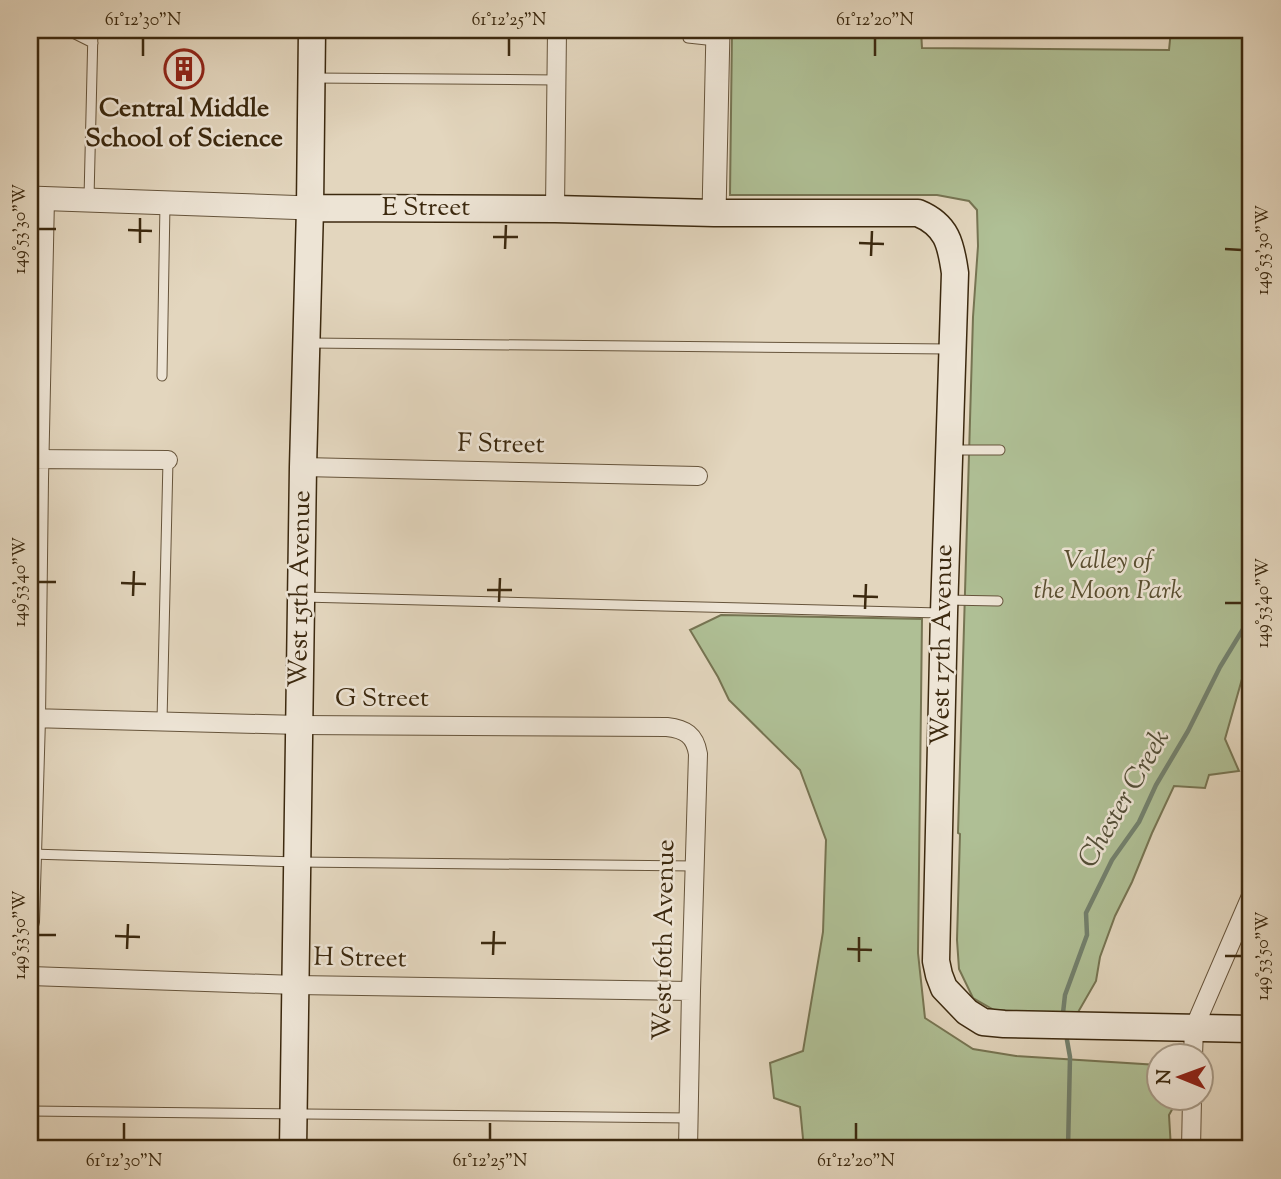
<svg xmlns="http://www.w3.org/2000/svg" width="1281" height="1179" font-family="'Sorts Mill Goudy',serif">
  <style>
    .green { fill: #afbf95; stroke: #767452; stroke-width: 2 }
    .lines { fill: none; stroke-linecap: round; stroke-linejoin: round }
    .stream { stroke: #72806d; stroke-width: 4.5 }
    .service-casing { stroke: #66543b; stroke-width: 11 }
    .minor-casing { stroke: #66543b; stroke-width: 20 }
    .tertiary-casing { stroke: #66543b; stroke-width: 25 }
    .secondary-casing { stroke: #3c290f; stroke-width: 29 }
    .service { stroke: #ede4d5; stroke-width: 9 }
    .minor { stroke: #ede4d5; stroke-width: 18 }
    .tertiary { stroke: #ede4d5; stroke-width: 23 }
    .secondary { stroke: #ede4d5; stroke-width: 26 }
    .ticks { fill: none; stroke: #3c290f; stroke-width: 2.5 }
    .labels { text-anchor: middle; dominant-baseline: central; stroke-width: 5; stroke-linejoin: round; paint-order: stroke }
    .poi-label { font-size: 26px; font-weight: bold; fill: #3c290f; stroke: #ede4d5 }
    .street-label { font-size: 26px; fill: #3c290f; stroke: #ede4d5 }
    .park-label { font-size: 26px; font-style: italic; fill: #594e30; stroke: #ede4d5 }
    .water-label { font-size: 28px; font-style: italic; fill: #524d36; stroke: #ede4d5 }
    .neatline { fill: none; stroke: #3c290f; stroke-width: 2.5 }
    .ticks-label { font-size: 18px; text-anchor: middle; fill: #3c290f }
  </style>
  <rect width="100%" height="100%" fill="#e3d6be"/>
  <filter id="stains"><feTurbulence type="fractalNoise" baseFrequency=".00286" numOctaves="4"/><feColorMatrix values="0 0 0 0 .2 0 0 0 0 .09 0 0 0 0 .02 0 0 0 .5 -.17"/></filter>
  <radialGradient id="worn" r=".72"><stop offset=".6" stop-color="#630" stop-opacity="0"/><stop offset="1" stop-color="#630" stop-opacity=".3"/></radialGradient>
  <path class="green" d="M 732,30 L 921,30 L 922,48 L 1169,50 L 1171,30 L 1251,30 L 1251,668 L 1244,672 L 1225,739 L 1239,771 L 1209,775 L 1205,788 L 1174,786 L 1152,833 L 1132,882 L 1115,916 L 1100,957 L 1096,981 L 1077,1014 L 994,1010 L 973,998 L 959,969 L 957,940 L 960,834 L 958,833 L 973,317 L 978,246 L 977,210 L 969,201 L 937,195 L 730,195 Z
    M 721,615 L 922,619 L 918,953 L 925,1018 L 973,1049 L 1016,1056 L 1158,1065 L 1158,1098 L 1178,1099 L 1169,1115 L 1171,1149 L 804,1149 L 800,1107 L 774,1098 L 770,1063 L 803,1051 L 823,932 L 826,840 L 800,770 L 729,700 L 718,677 L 690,630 Z"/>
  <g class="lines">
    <path class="stream" d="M 1063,1013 L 1065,995 L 1087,935 L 1086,913 L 1112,860 L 1139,822 L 1156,785 L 1188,731 L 1220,667 L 1251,616
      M 1067,1040 L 1070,1057 L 1068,1149"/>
    <g class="service-casing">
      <path id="service" d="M 60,30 L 73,33 L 93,43
        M 687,30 L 688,38 L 716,41
        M 313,78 L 556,80
        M 89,198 L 93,30
        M 308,343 L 949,349
        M 162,376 L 165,204
        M 952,450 L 1000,450
        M 303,597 L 940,613
        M 947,600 L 998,601
        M 162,721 L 168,460
        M 31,854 L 298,862 L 694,866
        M 30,1111 L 689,1118"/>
    </g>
    <g class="minor-casing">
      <path id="minor" d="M 555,209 L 557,30
        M 30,459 L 168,460
        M 303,467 L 698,476
        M 30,718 L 299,725 L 667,727 C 685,729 695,735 698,754 L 691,991 L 688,1149
        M 30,922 L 36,719 L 39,479 L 45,198
        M 30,976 L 296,985 L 691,991
        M 1193,1056 L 1194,1028 L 1251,896
        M 1191,1149 L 1192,1098"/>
    </g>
    <g class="tertiary-casing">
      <path id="tertiary" d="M 30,198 L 310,208
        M 714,213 L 718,30"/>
    </g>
    <g class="secondary-casing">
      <path id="secondary" d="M 310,208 L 555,209 L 714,213 L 918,213 C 947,225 951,244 955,273 L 944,613 L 936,961 L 939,975 L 944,988 L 967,1012 L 983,1022 L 1004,1024 L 1251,1029
        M 293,1149 L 303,467 L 310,208 L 312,30"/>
    </g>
    <use href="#service" class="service"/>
    <use href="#minor" class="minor"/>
    <use href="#tertiary" class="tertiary"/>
    <use href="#secondary" class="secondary"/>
  </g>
  <path class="ticks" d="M 143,56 L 143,38M 509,56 L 509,38M 875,56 L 875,38M 38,229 L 56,229M 128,230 L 152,231M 493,237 L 518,237M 140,243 L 140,218M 859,243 L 884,244M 505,249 L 506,225M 1225,249 L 1242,250M 871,256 L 872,231M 38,582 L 56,582M 121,583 L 146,584M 487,590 L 512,590M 133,596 L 134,571M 853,596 L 878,597M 499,602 L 500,578M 1225,603 L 1242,603M 865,609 L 866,584M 38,935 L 56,935M 115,936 L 140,937M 481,943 L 506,943M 127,949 L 128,924M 847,949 L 872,950M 493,955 L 494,931M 1225,956 L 1242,956M 859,962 L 859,937M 124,1140 L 124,1123M 490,1140 L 490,1123M 856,1140 L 856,1123"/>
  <defs>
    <g id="building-ring" transform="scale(2.0125)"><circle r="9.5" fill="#ede4d5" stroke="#8f2418" stroke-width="1.5"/><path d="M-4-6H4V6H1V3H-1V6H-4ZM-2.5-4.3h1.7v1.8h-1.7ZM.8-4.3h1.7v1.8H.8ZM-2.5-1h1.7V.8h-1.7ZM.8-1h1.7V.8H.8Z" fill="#8f2418"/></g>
  </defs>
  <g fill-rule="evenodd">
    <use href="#building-ring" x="184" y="69"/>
  </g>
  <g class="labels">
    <g class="poi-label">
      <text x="184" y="109">Central Middle<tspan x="184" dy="30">School of Science</tspan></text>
    </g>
    <g class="street-label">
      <text x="426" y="208">E Street</text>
      <text transform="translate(501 445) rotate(1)">F Street</text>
      <text transform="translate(301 589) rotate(-89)">West 15th Avenue</text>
      <text transform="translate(943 645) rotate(-89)">West 17th Avenue</text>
      <text x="382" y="699">G Street</text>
      <text transform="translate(665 940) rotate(-89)">West 16th Avenue</text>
      <text transform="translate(360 959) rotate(1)">H Street</text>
    </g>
    <g class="park-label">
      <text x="1108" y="561">Valley of<tspan x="1108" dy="30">the Moon Park</tspan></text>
    </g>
    <g class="water-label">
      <text transform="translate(1125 799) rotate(-60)">Chester Creek</text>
    </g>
  </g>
  <rect width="1281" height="1179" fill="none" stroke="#e3d6be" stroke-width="77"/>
  <g transform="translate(1180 1077) rotate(271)"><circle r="33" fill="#ede4d5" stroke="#a69986" stroke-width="2"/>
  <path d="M0-5L12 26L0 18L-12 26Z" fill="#8f2418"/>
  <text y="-10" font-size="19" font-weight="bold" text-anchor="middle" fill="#3c290f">N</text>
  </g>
  <rect x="38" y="38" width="1204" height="1102" class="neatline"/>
  <g class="ticks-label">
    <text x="143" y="25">61°12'30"N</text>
    <text x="509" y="25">61°12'25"N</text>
    <text x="875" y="25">61°12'20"N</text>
    <text transform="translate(19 229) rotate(-90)" y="6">149°53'30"W</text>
    <text transform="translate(1262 250) rotate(-90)" y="6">149°53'30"W</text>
    <text transform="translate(19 582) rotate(-90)" y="6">149°53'40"W</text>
    <text transform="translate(1262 603) rotate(-90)" y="6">149°53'40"W</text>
    <text transform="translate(19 935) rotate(-90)" y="6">149°53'50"W</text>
    <text transform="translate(1262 956) rotate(-90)" y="6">149°53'50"W</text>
    <text x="124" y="1166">61°12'30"N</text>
    <text x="490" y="1166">61°12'25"N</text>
    <text x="856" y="1166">61°12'20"N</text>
  </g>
  <rect width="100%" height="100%" filter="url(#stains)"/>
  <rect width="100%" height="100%" fill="url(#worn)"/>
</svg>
